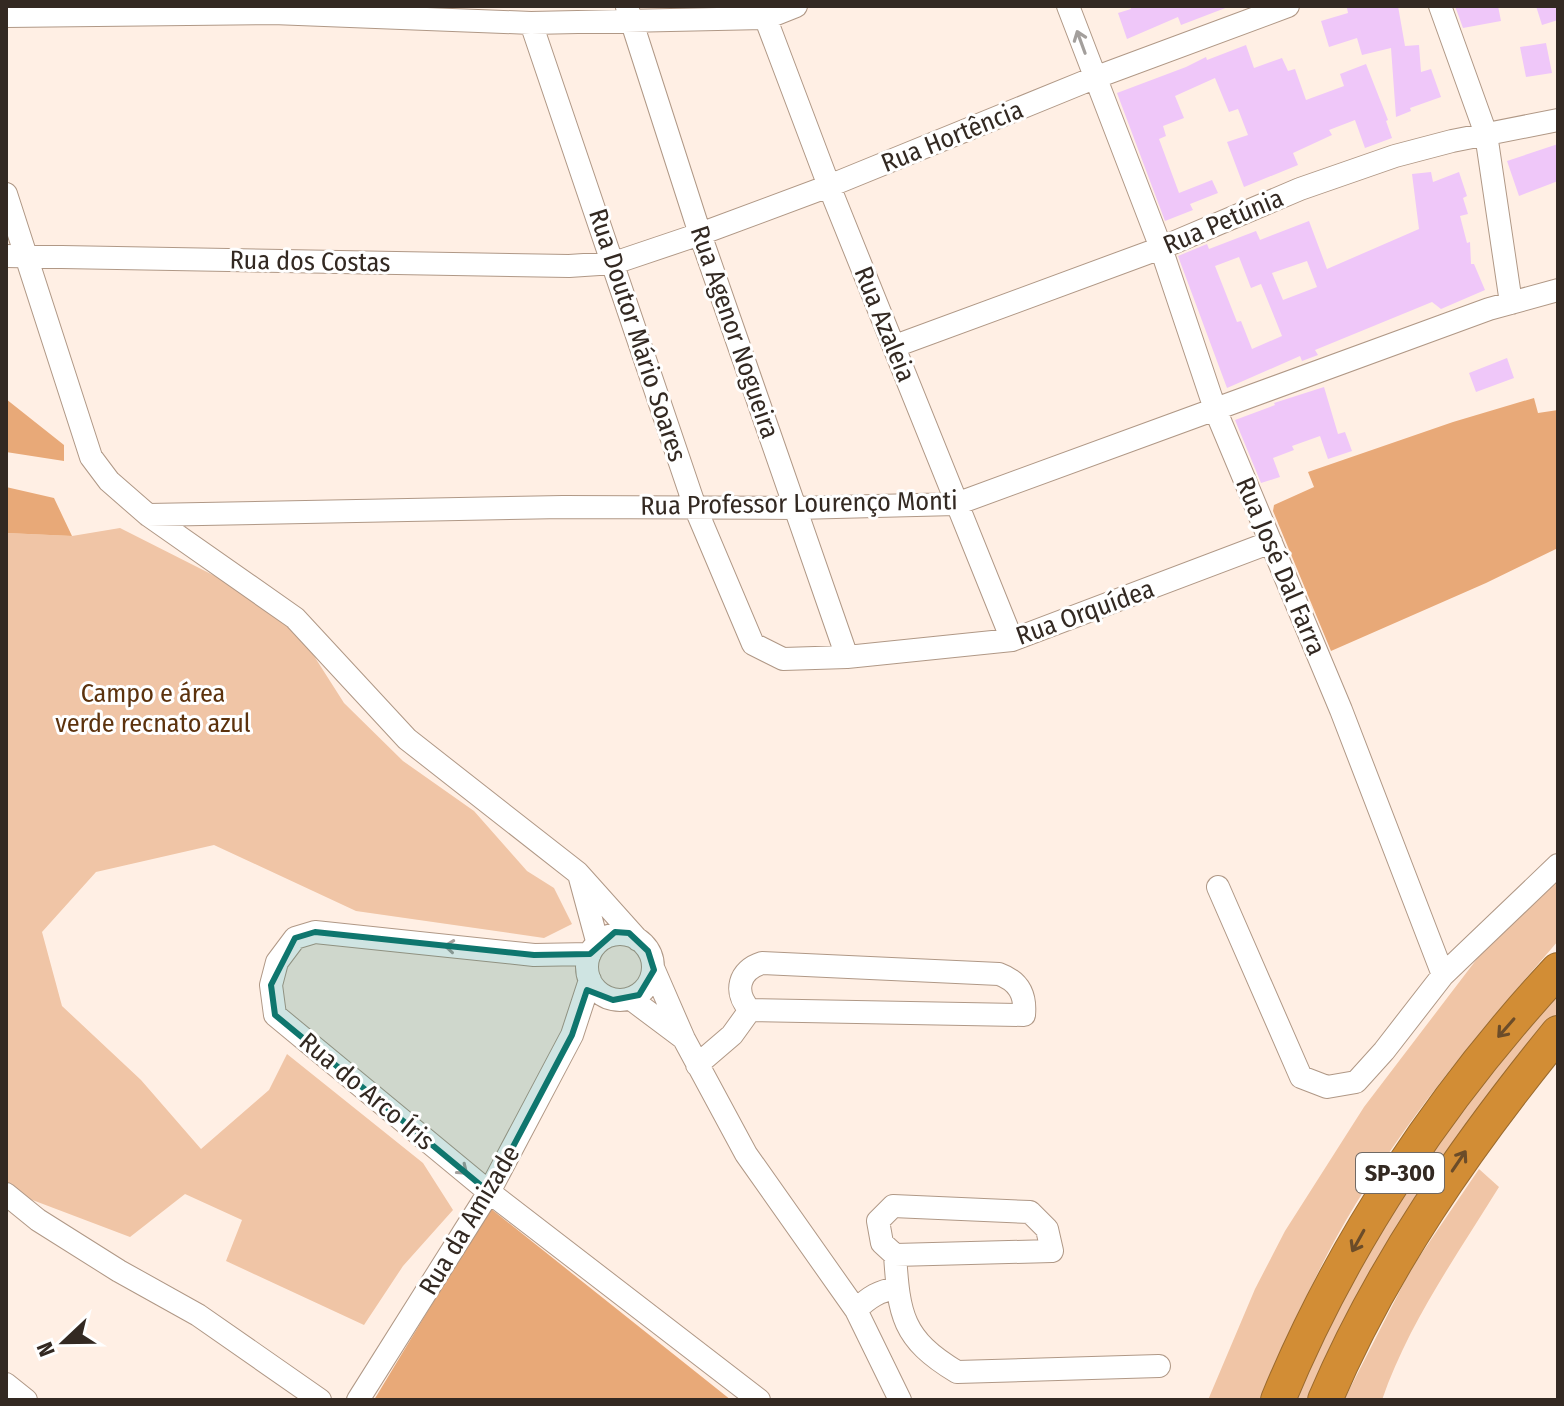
<svg xmlns="http://www.w3.org/2000/svg" width="1564" height="1406" viewBox="0 0 1564 1406" font-family="'Fira Sans Condensed',sans-serif">
  <rect width="100%" height="100%" fill="#ffefe4"/>
  <!-- green -->
  <path fill="#f0c5a6" d="M120 528 286 612 344 703 403 761 474 811 527 871 554 888 572 924 544 938 356 911 214 845 96 872 42 932 62 1006 141 1080 201 1149 269 1090 287 1054 423 1163 453 1210 403 1266 364 1325 226 1261 242 1220 185 1194 130 1237 6 1190V533L72 536Z
    M1558 876V941C1474 1038 1390 1137 1329 1251 1304 1299 1282 1350 1259 1400H1208L1255 1289 1285 1231 1364 1107 1502 926Z
    M1558 984V1015L1313 1400H1290L1391 1203Z
    M1479 1169 1499 1187C1457 1255 1408 1324 1382 1400H1344L1411 1269Z"/>
  <!-- forest -->
  <path fill="#e8a978" d="M1534 398 1538 413 1558 410V548L1486 583 1331 651 1273 511 1274 505 1314 487 1308 472 1453 422Z
    M6 399 64 445V461L6 452Z
    M6 487 54 498 72 536 6 533Z
    M490 1208 731 1400H374Z"/>
  <!-- building -->
  <path fill="#efc7f9" fill-rule="evenodd" d="M1130 6H1228V7L1181 25 1178 17 1127 39 1118 13 1131 9Z
    M1358 6H1398L1405 46 1419 45 1421 72 1431 69 1441 97 1410 108 1411 111 1396 117 1391 48 1362 55 1357 38 1329 47 1321 21 1348 13 1347 8Z
    M1455 6H1498L1501 21 1463 28Z
    M1536 6H1558V20L1542 25Z
    M1546 43 1552 73 1526 77 1520 47Z
    M1246 45 1254 68 1282 58 1288 71 1295 69 1306 100 1344 86 1340 74 1366 64 1388 120 1386 121 1392 138 1365 148 1355 120 1329 130 1332 135 1293 153 1298 165 1244 187 1227 142 1248 135 1238 109 1229 112 1215 78 1175 96 1184 118 1163 126 1166 136 1159 139 1179 193 1212 180 1218 193 1190 204 1193 210 1165 221 1117 93 1186 67 1206 57 1207 60Z
    M1558 144V181L1519 196 1507 161Z
    M1431 172 1433 182 1459 172 1467 196 1463 198 1468 214 1460 216 1467 243 1470 242 1471 264H1474L1485 290 1441 309 1432 302 1315 350 1318 355 1302 361 1300 356 1227 388 1178 256 1207 244 1209 249 1256 231 1260 240 1309 221 1327 269 1419 229 1412 174ZM1239 257 1251 288 1261 284 1282 336 1252 349 1241 321 1237 322 1215 266ZM1307 261 1317 287 1283 300 1272 273Z
    M1507 358 1514 378 1476 392 1469 373Z
    M1324 387 1338 434 1345 432 1352 451 1328 459 1320 436 1292 446 1294 450 1273 458 1280 477 1261 483 1235 420 1275 405 1274 403Z"/>
  <g fill="none" stroke-linecap="round" stroke-linejoin="round">
    <defs>
      <path id="minor" d="M761 6 829 186 1012 640
        M1068 6 1161 248 1215 409 1341 710 1443 975
        M1440 6 1486 134 1511 303
        M627 7 700 234 847 657
        M6 16 273 13 531 23 766 18 796 6
        M531 23 695 507 753 644 783 659 847 657 1012 640 1271 542
        M6 194 91 457 109 481 148 515 295 618 407 739 578 873 638 940
        M6 256 569 266 614 263 700 234 829 186 1094 78 1288 6
        M895 346 1161 248 1300 189 1395 156 1452 141 1558 120
        M148 515 563 507 796 508 956 504 1489 309 1558 290
        M580 878 597 941
        M1218 887 1301 1077 1327 1087 1356 1082 1384 1051 1443 975 1558 865
        M587 967a33 33 0 1 1 66 0a33 33 0 1 1-66 0Z
        M590 954 534 955 315 932 295 938 277 962 271 985 275 1015 489 1192 759 1400
        M762 963 999 974C1018 981 1026 994 1024 1015L750 1010C733 992 739 970 762 963Z
        M654 970 684 1039 746 1154 856 1310 900 1400
        M631 999 683 1038
        M697 1065 732 1035 750 1010
        M6 1194 38 1220 119 1271 198 1315 320 1400
        M893 1206 1030 1212 1047 1229 1052 1251 895 1255 882 1243 878 1221Z
        M895 1255C899 1315 902 1339 957 1372L1159 1366
        M856 1310C869 1297 879 1291 897 1288
        M6 1384 26 1400
        M358 1400 489 1192 572 1035 590 980"/>
      <path id="highway" d="M1278 1400C1343 1242 1442 1095 1558 970
        M1325 1400C1382 1266 1466 1146 1558 1033"/>
    </defs>
    <!-- minor casing -->
    <use href="#minor" stroke="#b09886" stroke-width="24"/>
    <!-- highway casing -->
    <use href="#highway" stroke="#9a6a2e" stroke-width="36"/>
    <!-- minor -->
    <use href="#minor" stroke="#fff" stroke-width="22"/>
    <!-- highway -->
    <use href="#highway" stroke="#d28d35" stroke-width="34"/>
  </g>
  <!-- one-way arrows -->
  <defs><path id="oneway-shaft" d="M-6 0H5M1.5-3L5.5 0L1.5 3" fill="none" stroke-width="1.6" stroke-linecap="round" stroke-linejoin="round" transform="scale(2)"/></defs>
  <g stroke="#a39f9c">
    <use href="#oneway-shaft" transform="translate(1081 42) rotate(-110)"/>
    <use href="#oneway-shaft" transform="translate(456 947) rotate(-174)"/>
    <use href="#oneway-shaft" transform="translate(458 1166) rotate(40)"/>
  </g>
  <g stroke="#6b4c29">
    <use href="#oneway-shaft" transform="translate(1506 1028) rotate(131)"/>
    <use href="#oneway-shaft" transform="translate(1459 1161) rotate(-56)"/>
    <use href="#oneway-shaft" transform="translate(1358 1241) rotate(119)"/>
  </g>
  <!-- marked area -->
  <path fill="#0f766e" fill-opacity="0.2" stroke="#0f766e" stroke-width="6" stroke-linejoin="round" d="M315 932 534 955 590 954 615 932 629 933 648 951 654 970 639 995 613 1000 587 990 572 1035 489 1192 275 1015 271 985 295 938Z"/>
  <g text-anchor="middle" stroke-width="6" stroke-linejoin="round" paint-order="stroke">
    <!-- shield labels -->
    <rect fill="#fff" stroke="#706964" stroke-width="2" x="1356" y="1153" width="88" height="40" rx="6"/>
    <g font-size="24" font-weight="bold" fill="#332922">
      <text x="1400" y="1181">SP-300</text>
    </g>
    <!-- street labels -->
    <g font-size="26" fill="#332922" stroke="#fff">
      <text transform="translate(952 136) rotate(-22)" y="9">Rua Hortência</text>
      <text transform="translate(1223 221) rotate(-23)" y="9">Rua Petúnia</text>
      <text transform="translate(310 261) rotate(1)" y="9">Rua dos Costas</text>
      <text transform="translate(885 324) rotate(68)" y="9">Rua Azaleia</text>
      <text transform="translate(735 332) rotate(71)" y="9">Rua Agenor Nogueira</text>
      <text transform="translate(638 335) rotate(72)" y="9">Rua Doutor Mário Soares</text>
      <text transform="translate(799 503) rotate(-1)" y="9">Rua Professor Lourenço Monti</text>
      <text transform="translate(1281 566) rotate(67)" y="9">Rua José Dal Farra</text>
      <text transform="translate(1085 612) rotate(-20)" y="9">Rua Orquídea</text>
      <text transform="translate(367 1091) rotate(40)" y="9">Rua do Arco Íris</text>
      <text transform="translate(469 1220) rotate(-59)" y="9">Rua da Amizade</text>
    </g>
    <!-- park labels -->
    <g font-size="26" fill="#5c320d" stroke="#fff">
      <text x="153" y="702">Campo e área<tspan x="153" dy="30">verde recnato azul</tspan></text>
    </g>
  </g>
  <!-- border -->
  <rect width="1564" height="1406" fill="none" stroke="#332922" stroke-width="16"/>
  <!-- north arrow -->
  <g transform="translate(64 1342) rotate(248)" stroke="#ffffff" stroke-width="6" paint-order="stroke">
  <path d="M0-6L14 30L0 20L-14 30Z" fill="#332922"/>
  <text y="-12" font-size="22" font-weight="bold" text-anchor="middle" fill="#332922">N</text>
  </g>
</svg>
